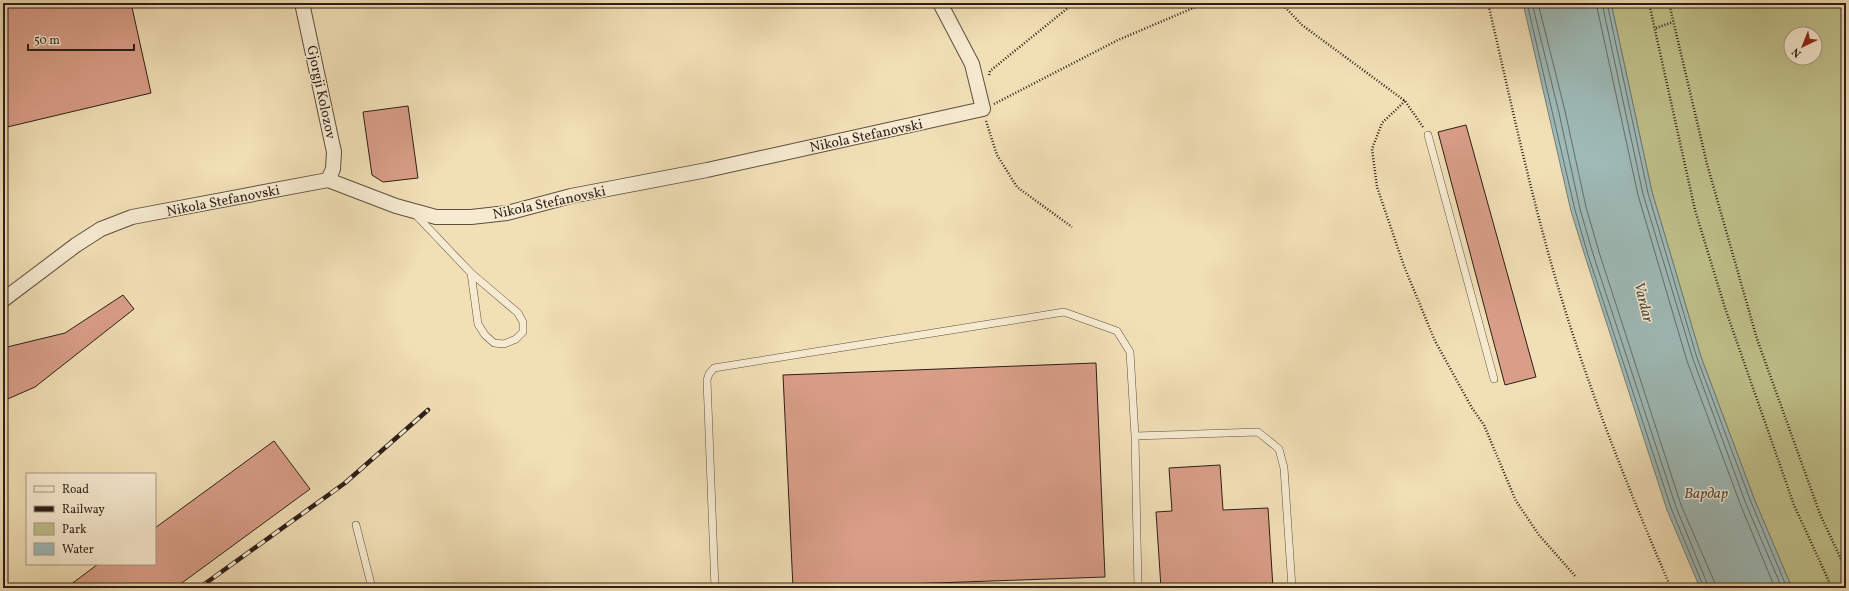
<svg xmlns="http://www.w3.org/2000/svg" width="1849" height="591" viewBox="0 0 1849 591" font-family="Vollkorn,serif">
  <rect width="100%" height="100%" fill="#f1dfb6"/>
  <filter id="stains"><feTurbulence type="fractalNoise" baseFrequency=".005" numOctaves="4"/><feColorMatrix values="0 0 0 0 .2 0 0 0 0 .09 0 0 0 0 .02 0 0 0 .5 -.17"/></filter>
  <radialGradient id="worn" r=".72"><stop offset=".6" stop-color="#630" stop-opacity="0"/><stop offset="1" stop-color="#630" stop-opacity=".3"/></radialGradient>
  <!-- green -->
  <path fill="#bfc08a" stroke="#766f51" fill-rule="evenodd" d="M1611 3H1846V588H1792L1755 501 1701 357 1652 192ZM1791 34H1815V58H1791Z"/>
  <!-- water -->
  <path fill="#9ebab7" stroke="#717c77" d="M1523 3H1611L1652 192 1701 357 1755 501 1792 588H1700L1667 510 1585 256 1571 211Z"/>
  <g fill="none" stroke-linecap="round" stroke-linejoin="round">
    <!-- shore -->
    <path stroke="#666c68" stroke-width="1" d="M1527 3 1575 210 1588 255 1671 508 1704 588
      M1532 3 1559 113 1580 209 1593 254 1676 507 1709 588
      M1538 3 1565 111 1586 207 1599 252 1681 505 1714 581 1715 588
      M1596 3 1638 195 1687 361 1741 506 1775 588
      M1602 3 1643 194 1693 359 1746 504 1782 588
      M1607 3 1648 193 1697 358 1751 502 1787 588"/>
  </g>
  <!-- building -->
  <path fill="#d99e88" stroke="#2d1e18" d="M3 3H131L151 93 3 128Z
    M408 106 418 178 383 182 372 175 363 112Z
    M1466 125 1536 377 1505 385 1438 132Z
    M123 295 134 309 35 387 3 401V348L65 333Z
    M1096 363 1105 577 793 588 783 375Z
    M274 441 310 489 175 588H66L98 564H155V528Z
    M1220 465 1223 510 1268 508 1273 588H1161L1156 512 1172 511 1169 468Z"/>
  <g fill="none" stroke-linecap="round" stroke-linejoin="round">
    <defs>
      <path id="service" d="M1428 135 1494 379
        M414 213 471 273 478 324 485 335 494 343 504 344 516 339 523 332V322L518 313 471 273
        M1135 436 1258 432 1279 449 1284 468 1292 588
        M356 525 372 588
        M715 588 707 380 709 374 714 368 1064 312 1117 331 1130 352 1135 436 1138 588"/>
      <path id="minor" d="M302 3 334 152 333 169 328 180
        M3 300 76 245 101 229 132 217 328 180 396 206 436 217H471L507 213 571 196 707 170 983 109 972 64 940 3"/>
    </defs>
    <!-- service casing -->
    <use href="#service" stroke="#5e4e40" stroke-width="8"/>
    <!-- minor casing -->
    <use href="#minor" stroke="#5e4e40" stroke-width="16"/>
    <!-- path -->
    <path stroke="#2d1e18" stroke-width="2.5" stroke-dasharray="1 2" stroke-linecap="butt" d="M1281 3 1302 25 1405 101 1423 127
      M1488 3C1511 102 1532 202 1562 300 1592 398 1630 493 1671 588
      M1649 3 1695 210 1725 308 1794 505 1832 588
      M1669 3 1707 164 1757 339 1820 514 1846 570
      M1656 28 1673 22
      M989 75 990 71 1074 3
      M1405 101 1382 123 1372 149 1377 187 1404 266 1435 341 1472 408 1484 425 1516 501 1539 535 1575 576
      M994 104 1118 40 1205 3
      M986 121 997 155 1017 187 1072 227"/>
    <!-- service -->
    <use href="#service" stroke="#f6ead0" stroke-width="7"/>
    <!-- minor -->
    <use href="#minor" stroke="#f6ead0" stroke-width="14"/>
    <defs>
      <path id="rail" d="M199 588 345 483 428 410"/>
    </defs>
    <!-- rail casing -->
    <use href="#rail" stroke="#2d1e18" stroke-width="4.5"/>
    <!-- rail -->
    <use href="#rail" stroke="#f6ead0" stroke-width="3" stroke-dasharray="9" stroke-linecap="butt"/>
  </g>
  <g text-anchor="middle" stroke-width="3" stroke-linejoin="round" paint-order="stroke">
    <!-- street labels -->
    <g font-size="14" fill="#2d1e18" stroke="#f6ead0">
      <text transform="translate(322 92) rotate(78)" y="5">Gjorgji Kolozov</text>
      <text transform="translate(866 135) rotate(-12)" y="5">Nikola Stefanovski</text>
      <text transform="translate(223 200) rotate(-11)" y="5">Nikola Stefanovski</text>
      <text transform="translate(549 202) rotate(-12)" y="5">Nikola Stefanovski</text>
    </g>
    <!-- water labels -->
    <g font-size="15" font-style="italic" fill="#4f4d48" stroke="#f6ead0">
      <text transform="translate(1644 302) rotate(76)" y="5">Vardar</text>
      <text x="1706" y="498">Вардар</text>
    </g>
  </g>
  <!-- margin -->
  <rect width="1849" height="591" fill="none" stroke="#f1dfb6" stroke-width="16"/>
  <rect x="4" y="4" width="1841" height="583" fill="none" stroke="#2d1e18" stroke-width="2"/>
  <rect x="8" y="8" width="1833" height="575" fill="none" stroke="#2d1e18"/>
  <!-- legend -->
  <rect x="26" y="473" width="130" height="92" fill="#f6ead0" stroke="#a69886"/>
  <rect x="34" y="486" width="20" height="6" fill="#f6ead0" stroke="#a69886"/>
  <text x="62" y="493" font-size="12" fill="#2d1e18">Road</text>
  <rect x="34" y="506" width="20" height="6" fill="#2d1e18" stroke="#a69886"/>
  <text x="62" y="513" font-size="12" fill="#2d1e18">Railway</text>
  <rect x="34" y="523" width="20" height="12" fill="#bfc08a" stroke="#a69886"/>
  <text x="62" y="533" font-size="12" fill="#2d1e18">Park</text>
  <rect x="34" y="543" width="20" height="12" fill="#9ebab7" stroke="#a69886"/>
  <text x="62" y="553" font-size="12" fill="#2d1e18">Water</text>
  <!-- north arrow -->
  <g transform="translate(1803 46) rotate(223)"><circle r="19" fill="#f6ead0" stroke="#a69886"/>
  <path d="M0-3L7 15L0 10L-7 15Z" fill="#8f2418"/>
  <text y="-6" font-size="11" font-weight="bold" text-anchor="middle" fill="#2d1e18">N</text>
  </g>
  <!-- scale -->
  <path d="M28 44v6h106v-6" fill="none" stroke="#2d1e18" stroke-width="2"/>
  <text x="34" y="44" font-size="12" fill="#2d1e18" stroke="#f6ead0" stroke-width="3" paint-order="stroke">50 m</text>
  <rect width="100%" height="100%" filter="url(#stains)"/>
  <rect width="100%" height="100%" fill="url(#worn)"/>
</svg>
